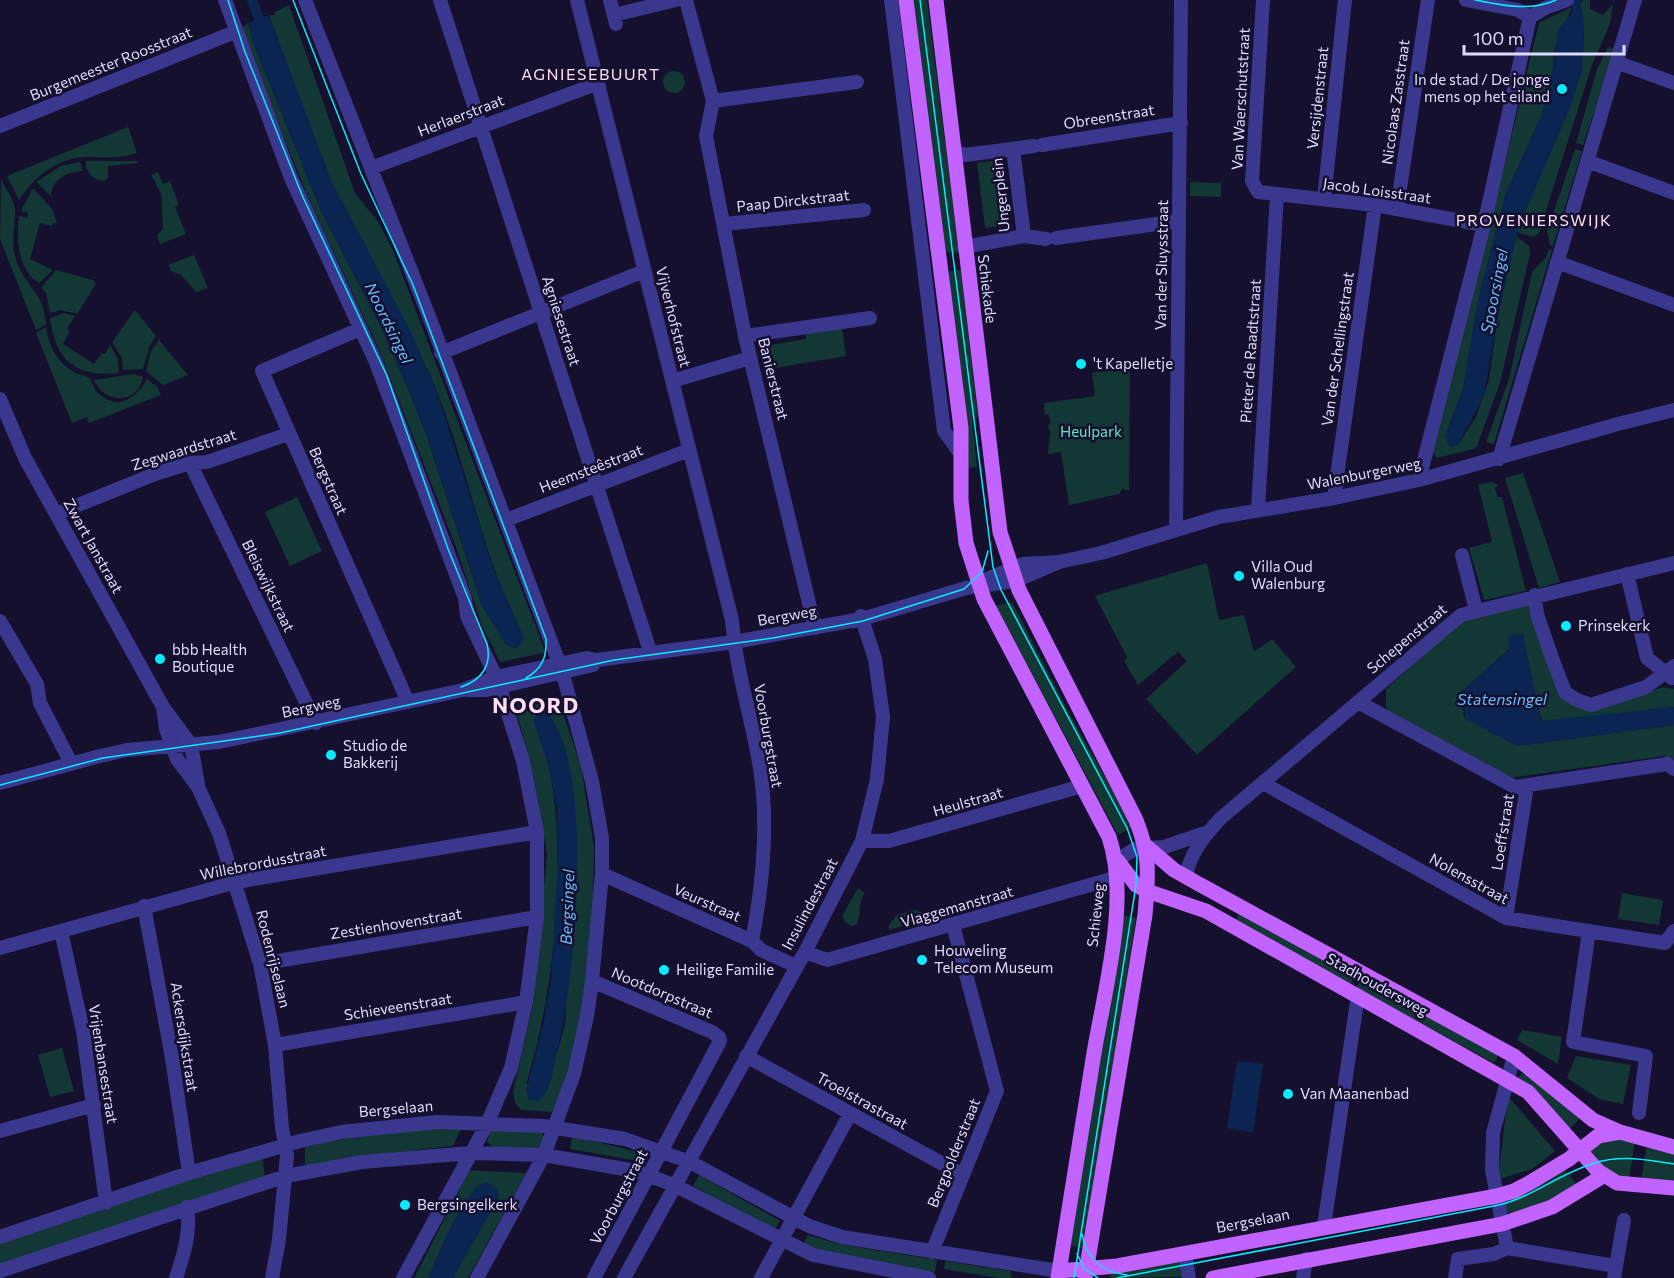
<svg xmlns="http://www.w3.org/2000/svg" width="1674" height="1278" viewBox="0 0 1674 1278" font-family="Commissioner,sans-serif">
  <rect width="100%" height="100%" fill="#14102d"/>
  <!-- green -->
  <path fill="#123735" fill-rule="evenodd" d="M912 0H927L959 253 943 252Z
    M1583 0H1590V9L1603 15 1613 4 1610 24 1592 65 1539 233 1533 237 1517 232C1541 157 1599 84 1580 2Z
    M289 5 355 193 379 223 394 253 545 651 543 653 500 662 482 626 456 547 378 347 310 202 240 29 248 23 254 45 322 213 382 329 409 391 425 431 482 606 515 620C481 547 467 467 437 392 407 319 364 253 331 181 306 128 289 70 269 15H275V12Z
    M1572 7 1554 51 1553 69 1542 114 1505 196 1478 301 1463 389 1445 437 1458 445 1476 417 1489 380 1497 320 1516 236 1529 246 1530 254 1500 383 1477 446 1474 449 1437 458 1432 450 1461 342 1539 23Z
    M1608 47 1615 49 1583 145 1576 143 1597 69Z
    M663 82a11 11 0 1 1 22 0a11 11 0 1 1-22 0Z
    M128 127 137 153C119 159 105 157 86 157 56 158 35 177 19 200L7 176Z
    M1575 149 1582 151 1553 246 1550 245 1547 231Z
    M997 160 1005 225 985 228 977 163Z
    M86 161H137L139 163 108 166V178L104 181C94 181 84 171 86 161Z
    M80 162 83 171C68 172 52 178 51 196L36 182 61 166Z
    M158 172 163 184 170 181 179 205 175 207 186 234 160 244 157 235 163 229 161 193 151 175Z
    M1 179C4 185 15 203 15 208 16 230 8 243 19 267 30 291 44 294 46 324L36 330 0 239Z
    M1190 182 1221 183V197L1190 196Z
    M33 188 52 209 57 223H53L52 226 40 223 30 259 53 270 39 283C18 271 16 238 19 216L27 218 28 213 21 211Z
    M1549 249 1552 250 1494 444 1486 442 1509 379 1532 272 1546 257Z
    M194 255 208 288 196 292 181 275 171 271 168 265Z
    M56 270 93 280 96 284 77 314 61 310 50 313 46 293 41 288Z
    M961 270 978 417 972 419 977 467 966 468 946 272Z
    M135 310 156 336 150 345 143 369 123 370 122 358 112 342Z
    M64 313 75 316 67 329 70 331 63 344 94 364 102 353 105 354 110 345 118 359 119 373C76 378 55 360 50 318Z
    M46 327C49 347 57 363 76 373 79 375 86 375 89 378 93 382 94 390 99 394 120 412 136 397 147 379L158 388 161 395 89 423 87 417 72 423 36 333Z
    M842 328 846 356 769 369 764 346 806 339 805 332Z
    M159 340 188 375 163 385 146 371 151 351Z
    M1130 368 1129 490 1122 489 1119 494 1069 505 1061 452 1048 454 1050 432 1048 426 1051 421 1048 414 1045 415 1044 403 1095 396 1092 373Z
    M134 374 143 377C138 405 104 404 94 380Z
    M1523 473 1560 582 1539 588 1505 478Z
    M1491 482 1498 485 1495 488 1498 497H1502L1526 591 1484 600 1469 548 1492 542 1478 485Z
    M297 497 322 551 290 566 265 512Z
    M1207 563 1219 620 1244 615 1254 652 1272 639 1296 667 1197 755 1146 699 1187 661 1178 652 1138 685 1124 661 1127 657 1095 596Z
    M1531 601 1573 704 1643 694 1663 687 1674 689V707L1542 722 1532 681 1510 648 1461 692 1464 717 1517 746 1674 725V761L1664 756 1510 778 1390 713 1386 706V689L1461 622Z
    M1012 602 1069 713 1133 827 1118 835 996 606Z
    M552 698 559 702 581 766 594 847 593 901 583 1008 560 1103 553 1112 521 1110 515 1103 513 1091 533 1005 547 854 535 783 516 709 519 705ZM548 764 577 849 565 1024 558 1050 526 1085C546 1018 554 960 557 891 558 846 558 807 548 764Z
    M858 888 865 893C857 904 862 912 857 924L852 926 845 922 842 916Z
    M1622 893 1663 900 1659 925 1618 919Z
    M914 910 921 912 923 920 889 930V925L897 915Z
    M1240 913 1355 977 1351 984 1235 921Z
    M1122 915 1136 918 1084 1248 1070 1246Z
    M1361 979 1498 1055 1494 1063 1356 988Z
    M1522 1030 1562 1037 1558 1064 1517 1040Z
    M62 1048 74 1091 50 1097 38 1055Z
    M1576 1056 1631 1065 1623 1104 1599 1099 1567 1078Z
    M1525 1072 1582 1116 1568 1131 1519 1082 1518 1077Z
    M1508 1096 1555 1151 1532 1169 1500 1179 1499 1170Z
    M439 1127 461 1129 453 1146 353 1157 305 1169V1144Z
    M494 1128 542 1133 544 1138 539 1148 495 1149 487 1142 490 1132Z
    M572 1136 642 1153 638 1161 570 1149Z
    M1603 1139H1635L1629 1181 1615 1177 1589 1153 1591 1147Z
    M1647 1143 1674 1150V1182H1641Z
    M262 1155 265 1179 0 1267V1242Z
    M1562 1167 1580 1187 1555 1201 1512 1215 1507 1212 1505 1200Z
    M466 1170 526 1173 468 1278H453L463 1258 478 1185 442 1246 428 1278H414L462 1185 459 1183Z
    M699 1175 780 1221 774 1231 693 1186Z
    M808 1235 839 1244 937 1260 935 1272 829 1255 803 1245Z
    M945 1261 1010 1271 1012 1278H998L944 1269Z
    M1179 1261 1182 1277 1110 1278 1111 1273Z"/>
  <!-- water -->
  <path fill="#0a2552" d="M1571 0H1580L1584 25 1582 71 1570 108 1519 226 1497 320 1484 396 1458 445 1450 447 1445 437 1463 389 1478 301 1505 196 1542 114 1553 69 1558 29 1572 13Z
    M269 15 331 180 412 334 438 395 494 570 523 635 524 641 516 649 506 645 482 606 425 431 409 391 382 329 322 213 254 45 248 23Z
    M1523 634 1541 721 1674 707V725L1517 746 1466 719 1461 692 1507 651 1510 648 1508 636Z
    M540 712H547C596 767 575 983 557 1052 553 1068 552 1093 537 1102L529 1099 526 1091 543 1026 551 979 558 859 557 806 548 764 534 723V717Z
    M1237 1061 1263 1064 1253 1133 1227 1128Z
    M486 1182 499 1189 498 1199 453 1278H428C438 1256 463 1189 486 1182Z"/>
  <g fill="none" stroke-linecap="round" stroke-linejoin="round">
    <!-- canal -->
    <path stroke="#0a2552" stroke-width="10" d="M252 0 264 31"/>
    <!-- minor -->
    <path stroke="#3a388e" stroke-width="14" d="M225 0 291 178 375 360 465 598 467 616 497 679 523 761 537 832V917L526 1002 511 1068 487 1124 403 1278
      M305 0 430 319 562 671 592 781 602 838V874L592 981 587 1016 574 1074 544 1155 477 1278
      M440 0 650 651
      M577 0 732 620C736 670 752 719 760 768 769 826 763 884 752 941
      M610 0 616 24
      M686 0 713 101 706 136 745 336 815 628
      M891 0 944 431 960 453
      M1263 0 1252 181 1258 192 1375 205 1484 225
      M1466 0 1518 10 1530 17
      M614 15 676 0
      M1530 17 1545 8 1567 0
      M1616 62 1674 83
      M713 101 857 82
      M0 126 235 32
      M1042 145 1181 123
      M1013 149 1024 236
      M955 152 965 155 1034 146
      M1587 161 1674 193
      M371 168 596 84
      M1324 199 1345 0
      M1397 209 1428 0
      M725 224 864 210
      M1056 238 1178 221
      M964 247 1024 236 1046 239
      M1557 262 1674 305
      M360 329 262 371 408 702
      M745 336 870 318
      M441 353 644 271
      M672 381 750 358
      M0 399 25 458 163 707 191 745 198 784
      M1499 459 1635 0
      M190 463 316 723
      M1419 480 1484 225 1530 17
      M1334 498 1375 205
      M1258 509 1277 195
      M56 514 155 474 190 463 207 462 288 434
      M506 520 689 450
      M1176 530 1181 0
      M1462 555 1476 610
      M1627 574 1647 658 1672 678
      M987 579 1023 564 1059 562 1101 553 1219 517 1334 498 1419 480 1618 424 1674 410
      M1535 595 1537 614 1552 658 1565 692 1575 699 1591 705 1646 687 1674 666
      M0 621 37 684 40 703 71 763
      M468 690H486L593 665
      M1358 702 1515 787 1667 764 1674 769
      M163 707 166 729 177 759 198 787 219 833 260 964 275 1045 282 1128 287 1155 279 1240 272 1278
      M0 783 100 756 127 750 219 742 463 690 496 677 587 658 597 660 734 642 862 619 966 588 1015 581 1059 562
      M1263 783 1506 918 1665 943 1674 931
      M862 841H889L1082 786
      M1117 860 1135 849 1164 847 1208 832
      M602 874 752 941 761 950 796 966
      M1186 876C1190 853 1205 835 1221 818L1461 615 1674 563
      M144 906 172 1058 189 1173
      M1506 918 1527 786
      M61 931 83 1031 106 1203
      M1589 931 1573 1042 1646 1056 1639 1113
      M0 948 236 882 537 832
      M805 952 827 960 1118 877
      M260 964 537 917
      M592 981 712 1032 719 1037 720 1041 594 1278
      M275 1045 526 1002
      M746 1056 963 1175
      M0 1131 94 1105
      M1324 1226 1358 995
      M0 1237 189 1173 300 1141 341 1132 437 1122 544 1126 625 1139 690 1162 809 1226 842 1237 1059 1271
      M1507 1248 1492 1170 1493 1133 1514 1056
      M932 1252 997 1091 953 925
      M1185 1253 1189 1278
      M0 1271 286 1176 362 1162 471 1153 544 1155 636 1171 674 1185 813 1255 929 1278
      M176 1278C184 1254 191 1232 187 1207
      M624 1278 805 952 862 841 877 779 883 717 875 659 861 616
      M761 1278 850 1114
      M1303 1278 1306 1259
      M1455 1278 1458 1259 1494 1254 1507 1248 1615 1266
      M1614 1278 1624 1220"/>
    <!-- major -->
    <path stroke="#c262ff" stroke-width="15" d="M906 0 961 428V500L966 543 984 599 1109 837C1130 899 1105 988 1094 1053 1082 1128 1070 1203 1058 1278
      M936 0 1000 532 1019 590 1136 820C1151 857 1148 877 1145 915L1085 1278
      M1146 846 1174 870 1197 883 1514 1056 1593 1120 1620 1132 1674 1147
      M1117 860 1136 885 1147 891 1206 911 1528 1092 1598 1171 1617 1183 1674 1188
      M1059 1271 1117 1266 1497 1196 1514 1191 1531 1182 1569 1159 1598 1136 1620 1132
      M1213 1278 1502 1224 1552 1207 1603 1176"/>
    <!-- tram -->
    <path stroke="#07ebff" stroke-width="1.5" d="M228 0 245 52 302 195 387 376 448 549 487 644C492 665 482 680 461 687
      M293 0 361 174 413 285 546 639C547 657 542 669 526 678
      M920 0 993 567 1001 590 1127 828 1137 857 1136 885 1074 1278
      M1475 0C1502 5 1529 12 1556 0
      M0 785 103 758 280 733 614 660 773 638 863 621 964 589 982 572 988 551
      M1082 1234C1086 1259 1103 1272 1127 1275
      M1077 1254 1084 1268 1098 1278
      M1117 1278 1499 1205C1532 1197 1559 1174 1592 1164 1619 1154 1646 1160 1674 1164"/>
  </g>
  <!-- markers -->
  <g fill="#07ebff" stroke="#14102d" stroke-width="2">
    <circle cx="1562" cy="89" r="6"/>
    <circle cx="1081" cy="364" r="6"/>
    <circle cx="1239" cy="576" r="6"/>
    <circle cx="1566" cy="626" r="6"/>
    <circle cx="160" cy="659" r="6"/>
    <circle cx="331" cy="755" r="6"/>
    <circle cx="922" cy="960" r="6"/>
    <circle cx="664" cy="970" r="6"/>
    <circle cx="1288" cy="1094" r="6"/>
    <circle cx="405" cy="1205" r="6"/>
  </g>
  <g text-anchor="middle" stroke-width="5" stroke-linejoin="round" paint-order="stroke">
    <!-- street labels -->
    <g font-size="15" fill="#dfdbff" stroke="#14102d">
      <text transform="translate(111 64) rotate(-22)" y="5">Burgemeester Roosstraat</text>
      <text transform="translate(1318 98) rotate(-84)" y="5">Versijdenstraat</text>
      <text transform="translate(1241 99) rotate(-87)" y="5">Van Waerschutstraat</text>
      <text transform="translate(1396 102) rotate(-82)" y="5">Nicolaas Zasstraat</text>
      <text transform="translate(461 116) rotate(-21)" y="5">Herlaerstraat</text>
      <text transform="translate(1109 117) rotate(-9)" y="5">Obreenstraat</text>
      <text transform="translate(1377 191) rotate(8)" y="5">Jacob Loisstraat</text>
      <text transform="translate(1001 195) rotate(-96)" y="5">Ungerplein</text>
      <text transform="translate(793 201) rotate(-6)" y="5">Paap Dirckstraat</text>
      <text transform="translate(1162 265) rotate(-89)" y="5">Van der Sluysstraat</text>
      <text transform="translate(987 289) rotate(83)" y="5">Schiekade</text>
      <text transform="translate(673 317) rotate(76)" y="5">Vijverhofstraat</text>
      <text transform="translate(561 321) rotate(72)" y="5">Agniesestraat</text>
      <text transform="translate(1338 349) rotate(-82)" y="5">Van der Schellingstraat</text>
      <text transform="translate(1251 351) rotate(-86)" y="5">Pieter de Raadtstraat</text>
      <text transform="translate(773 379) rotate(76)" y="5">Banierstraat</text>
      <text transform="translate(184 450) rotate(-17)" y="5">Zegwaardstraat</text>
      <text transform="translate(591 469) rotate(-21)" y="5">Heemsteêstraat</text>
      <text transform="translate(1364 474) rotate(-11)" y="5">Walenburgerweg</text>
      <text transform="translate(328 481) rotate(66)" y="5">Bergstraat</text>
      <text transform="translate(93 546) rotate(61)" y="5">Zwart Janstraat</text>
      <text transform="translate(268 586) rotate(64)" y="5">Bleiswijkstraat</text>
      <text transform="translate(787 616) rotate(-10)" y="5">Bergweg</text>
      <text transform="translate(1407 639) rotate(-40)" y="5">Schepenstraat</text>
      <text transform="translate(311 707) rotate(-12)" y="5">Bergweg</text>
      <text transform="translate(768 736) rotate(80)" y="5">Voorburgstraat</text>
      <text transform="translate(968 802) rotate(-16)" y="5">Heulstraat</text>
      <text transform="translate(1503 832) rotate(-81)" y="5">Loeffstraat</text>
      <text transform="translate(263 863) rotate(-11)" y="5">Willebrordusstraat</text>
      <text transform="translate(1469 879) rotate(29)" y="5">Nolensstraat</text>
      <text transform="translate(707 903) rotate(24)" y="5">Veurstraat</text>
      <text transform="translate(810 904) rotate(-62)" y="5">Insulindestraat</text>
      <text transform="translate(957 907) rotate(-16)" y="5">Vlaggemanstraat</text>
      <text transform="translate(1096 915) rotate(-84)" y="5">Schieweg</text>
      <text transform="translate(396 924) rotate(-9)" y="5">Zestienhovenstraat</text>
      <text transform="translate(273 959) rotate(76)" y="5">Rodenrijselaan</text>
      <text transform="translate(1377 985) rotate(29)" y="5">Stadhoudersweg</text>
      <text transform="translate(662 993) rotate(23)" y="5">Nootdorpstraat</text>
      <text transform="translate(398 1007) rotate(-9)" y="5">Schieveenstraat</text>
      <text transform="translate(184 1037) rotate(81)" y="5">Ackersdijkstraat</text>
      <text transform="translate(103 1064) rotate(81)" y="5">Vrijenbansestraat</text>
      <text transform="translate(862 1101) rotate(29)" y="5">Troelstrastraat</text>
      <text transform="translate(396 1109) rotate(-5)" y="5">Bergselaan</text>
      <text transform="translate(954 1153) rotate(-68)" y="5">Bergpolderstraat</text>
      <text transform="translate(619 1197) rotate(-62)" y="5">Voorburgstraat</text>
      <text transform="translate(1253 1221) rotate(-11)" y="5">Bergselaan</text>
    </g>
    <!-- poi labels -->
    <g font-size="15" fill="#dfdbff" stroke="#14102d" text-anchor="start">
      <text x="1550" y="85" text-anchor="end">In de stad / De jonge<tspan x="1550" dy="17">mens op het eiland</tspan></text>
      <text x="1093" y="369">'t Kapelletje</text>
      <text x="1251" y="572">Villa Oud<tspan x="1251" dy="17">Walenburg</tspan></text>
      <text x="1578" y="631">Prinsekerk</text>
      <text x="172" y="655">bbb Health<tspan x="172" dy="17">Boutique</tspan></text>
      <text x="343" y="751">Studio de<tspan x="343" dy="17">Bakkerij</tspan></text>
      <text x="934" y="956">Houweling<tspan x="934" dy="17">Telecom Museum</tspan></text>
      <text x="676" y="975">Heilige Familie</text>
      <text x="1300" y="1099">Van Maanenbad</text>
      <text x="417" y="1210">Bergsingelkerk</text>
    </g>
    <!-- park labels -->
    <g font-size="15" fill="#5fe8c3" stroke="#14102d">
      <text x="1091" y="437">Heulpark</text>
    </g>
    <!-- neighbourhood labels -->
    <g font-size="16" letter-spacing="1.5" fill="#ffddf3" stroke="#14102d">
      <text x="591" y="80">AGNIESEBUURT</text>
      <text x="1534" y="226">PROVENIERSWIJK</text>
    </g>
    <!-- water labels -->
    <g font-size="16" font-style="italic" fill="#69bcff" stroke="#14102d">
      <text transform="translate(1494 291) rotate(-79)" y="6">Spoorsingel</text>
      <text transform="translate(389 323) rotate(64)" y="6">Noordsingel</text>
      <text x="1502" y="705">Statensingel</text>
      <text transform="translate(567 907) rotate(-88)" y="6">Bergsingel</text>
    </g>
    <!-- district labels -->
    <g font-size="21" font-weight="bold" letter-spacing="1.5" fill="#ffddf3" stroke="#14102d">
      <text x="536" y="713">NOORD</text>
    </g>
  </g>
  <!-- scale -->
  <path d="M1464 45v9h160v-9" fill="none" stroke="#dfdbff" stroke-width="3"/>
  <text x="1473" y="45" font-size="18" fill="#dfdbff" stroke="#14102d" stroke-width="4.5" paint-order="stroke">100 m</text>
</svg>
